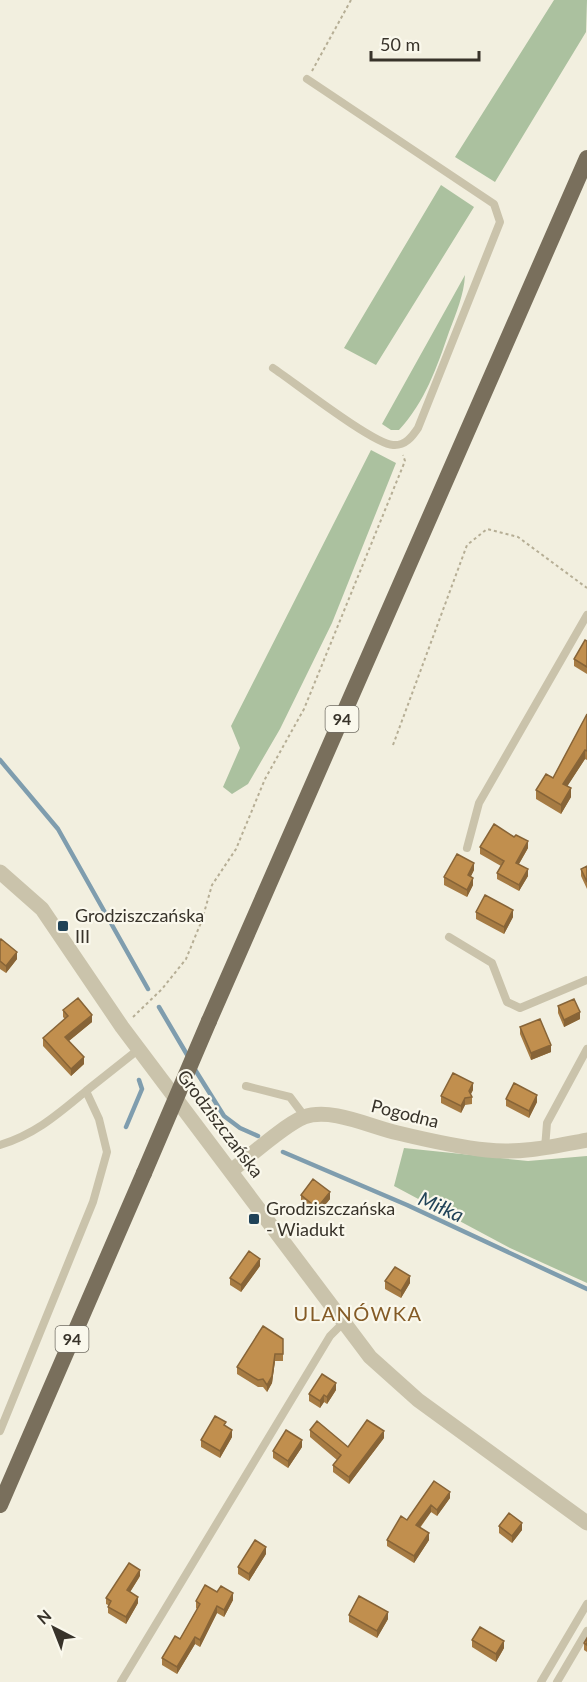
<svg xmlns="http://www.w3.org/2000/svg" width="587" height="1682" viewBox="0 0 587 1682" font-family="Lato,sans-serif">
  <rect width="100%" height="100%" fill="#f2efdf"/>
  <!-- green -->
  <path fill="#abc19f" d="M554 0H587L586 32 495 182 455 157Z
    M441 185 474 207 376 365 344 348Z
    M465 275C464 295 456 313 449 332 437 367 425 402 399 430H391L382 424Z
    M371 450 396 463 332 623 280 729 248 784 232 794 223 787 240 748 231 726Z
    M404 1148 528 1161 587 1156V1283L510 1248 394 1186Z"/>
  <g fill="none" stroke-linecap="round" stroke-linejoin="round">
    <!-- stream -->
    <path stroke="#7f9dae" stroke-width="4.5" d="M0 760 58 829 148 989
      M159 1007 189 1058
      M194 1068 224 1116 240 1128 258 1136
      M126 1127 142 1089 139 1080
      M283 1152 407 1205 587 1289"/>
    <!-- path -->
    <path stroke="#b6ae95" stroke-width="2" stroke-dasharray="3 3" stroke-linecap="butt" d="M312 71 351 0
      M393 745 467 545 487 529 518 537 587 588
      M133 1017 162 989 186 959 202 920 212 885 236 849 265 779 304 709 405 461 403 455"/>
    <!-- service -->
    <path stroke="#cac3ab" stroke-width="8" d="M273 368C294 382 373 444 393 445 405 446 412 437 418 428L500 222 494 204 307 79
      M467 848 479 803 587 615
      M449 937 492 963 507 1002 520 1008 587 980
      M246 1086 290 1097 305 1117
      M86 1091 139 1049
      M0 1145C36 1134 58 1114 86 1091L99 1119 107 1152 93 1202 0 1431
      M545 1148 547 1123 587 1049
      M121 1682 330 1336 343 1323
      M541 1682 587 1604
      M557 1682 587 1631"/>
    <!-- minor -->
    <path stroke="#cac3ab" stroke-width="15" d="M0 872 42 909 122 1027 370 1357 418 1400 587 1523
      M231 1171C249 1157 284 1125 304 1117 331 1107 371 1127 398 1133 427 1140 457 1147 487 1150 520 1154 555 1146 587 1140"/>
    <!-- primary -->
    <path stroke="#796f5c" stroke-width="16" d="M209 1021 587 158
      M0 1505 144 1173"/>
    <!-- primary-bridge -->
    <path stroke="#796f5c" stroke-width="16" d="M144 1173 209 1021"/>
  </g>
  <!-- wall -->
  <path fill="#a67b43" d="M587 641V674L574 666V659Z
    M587 714V760L585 759 567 786 571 797 561 814 536 799V790L553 778Z
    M480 847 528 848 519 864 528 876 519 891 497 879V873L501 866 480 854Z
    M587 866V889L581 876V869Z
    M474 870 471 876 473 885 467 897 444 885V877Z
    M476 912 513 917 504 934 476 919Z
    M0 941 17 959 6 973 0 969Z
    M558 1006 580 1019 564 1027 558 1013Z
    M63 1010 92 1022 69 1041 84 1064 71 1076 43 1046V1038L65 1019 63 1017Z
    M520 1027 551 1052 531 1060 520 1034Z
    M473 1090 470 1095 472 1097V1104L465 1105 461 1113 441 1103V1096Z
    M506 1099 537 1102 529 1118 506 1106Z
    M301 1195 330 1199 317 1215 301 1202Z
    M260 1266 241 1292 230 1285V1278Z
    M385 1281 410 1283 401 1298 385 1289Z
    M283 1339V1361H275L272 1383 267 1392 263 1387H258L237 1374V1367Z
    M336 1390 327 1404 324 1402 320 1408 309 1401V1394Z
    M226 1426 232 1437 220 1458 201 1447V1440Z
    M310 1430 348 1447 384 1438 349 1484 333 1472V1465L337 1460 310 1437Z
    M302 1447 288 1468 273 1458V1451Z
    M434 1481 450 1498 437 1516 431 1512 420 1528 429 1540 414 1563 387 1546V1540L407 1520Z
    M499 1526 522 1530 512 1543 499 1533Z
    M266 1554 249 1581 238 1574V1567Z
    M140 1576 130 1592 138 1603 126 1624 108 1613V1605L106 1604V1598Z
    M217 1592 233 1600 224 1617 217 1613 200 1647 195 1644 177 1674 162 1665V1658L180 1639 197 1609 196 1608V1601Z
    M349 1615 388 1619 377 1638 349 1622Z
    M587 1638V1652L584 1650V1643Z
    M472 1640 504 1648 496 1662 472 1647Z"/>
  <!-- shaded-wall -->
  <path fill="#876437" d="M585 750V759L563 793V784Z
    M571 788V797L561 814V805Z
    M528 841V848L516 869V863Z
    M474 863V870L468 882V875Z
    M528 869V876L519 891V885Z
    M473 878V885L467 897V890Z
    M513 910V917L504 934V927Z
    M17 952V959L6 973V966Z
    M580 1012V1019L564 1027V1020Z
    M92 1015V1022L65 1044V1037Z
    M551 1045V1052L531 1060V1053Z
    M84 1057V1064L71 1076V1069Z
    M473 1083V1090L469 1098V1091Z
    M537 1095V1102L529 1118V1111Z
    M465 1098V1105L461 1113V1106Z
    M330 1192V1199L317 1215V1208Z
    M260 1259V1266L241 1292V1285Z
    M410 1276V1283L401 1298V1291Z
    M275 1354V1361L272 1383 267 1392V1385Z
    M336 1383V1390L327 1404V1397Z
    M324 1395V1402L320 1408V1401Z
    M232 1430V1437L220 1458V1451Z
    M384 1431V1438L349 1484V1477Z
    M302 1440V1447L288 1468V1461Z
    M450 1492V1498L437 1516V1510Z
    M431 1505V1512L416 1532V1525Z
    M522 1523V1530L512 1543V1536Z
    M429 1533V1540L414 1563V1556Z
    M266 1547V1554L249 1581V1574Z
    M140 1570V1576L127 1597V1590Z
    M233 1593V1600L224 1617V1610Z
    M138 1597V1603L126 1624V1617Z
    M217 1606V1613L200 1647V1640Z
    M388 1612V1619L377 1638V1631Z
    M195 1637V1644L177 1674V1667Z
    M504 1641V1648L496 1662V1654Z"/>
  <!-- building -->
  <path fill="#c18f4e" stroke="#876437" stroke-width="1.5" d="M585 640 587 641V667L574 659Z
    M587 714V751L585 750 563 784 571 788 561 805 536 790 546 774 553 778Z
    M494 824 514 837 516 835 528 841 516 863 528 869 519 885 497 873 504 861 480 847Z
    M457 854 474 863 468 875 473 878 467 890 444 877Z
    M587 866V882L581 869Z
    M485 895 513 910 504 927 476 912Z
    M1 939 17 952 6 966 0 961V941Z
    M78 998 92 1015 65 1037 84 1057 71 1069 43 1038 68 1016 63 1010Z
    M574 999 580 1012 564 1020 558 1006Z
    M540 1019 551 1045 531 1053 520 1027Z
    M453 1073 473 1083 469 1091 472 1097 465 1098 461 1106 441 1096Z
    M514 1083 537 1095 529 1111 506 1099Z
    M313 1179 330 1192 317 1208 301 1195Z
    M249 1251 260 1259 241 1285 230 1278Z
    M395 1267 410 1276 401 1291 385 1281Z
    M263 1326 283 1339V1354H275L272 1376 267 1385 263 1379 258 1380 237 1367Z
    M322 1374 336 1383 327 1397 324 1395 320 1401 309 1394Z
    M215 1416 226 1422 224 1425 232 1430 220 1451 201 1440Z
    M367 1420 384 1431 349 1477 333 1465 341 1455 310 1430 317 1421 348 1447Z
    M286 1430 302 1440 288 1461 273 1451Z
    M434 1481 450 1492 437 1510 431 1505 416 1525 429 1533 414 1556 387 1540 401 1516 407 1520Z
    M509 1513 522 1523 512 1536 499 1526Z
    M255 1540 266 1547 249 1574 238 1567Z
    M129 1563 140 1570 127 1590 138 1597 126 1617 108 1607 111 1601 106 1598Z
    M205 1585 217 1592 221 1586 233 1593 224 1610 217 1606 200 1640 195 1637 177 1667 162 1658 175 1636 180 1639 200 1604 196 1601Z
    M359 1596 388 1612 377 1631 349 1615Z
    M480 1627 504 1641 496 1654 472 1640Z
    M587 1638V1645L584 1643Z"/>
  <!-- markers -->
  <g fill="#214358" stroke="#faf8ec" stroke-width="2">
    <rect x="57" y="920" width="12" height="12" rx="3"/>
    <rect x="248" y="1213" width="12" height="12" rx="3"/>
  </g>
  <g text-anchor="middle" stroke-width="4.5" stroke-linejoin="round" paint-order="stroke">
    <!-- shield labels -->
    <g fill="#faf8ec" stroke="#726e64" stroke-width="1.5">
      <rect x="325.5" y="706" width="33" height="26" rx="4.5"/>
      <rect x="55.5" y="1326" width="33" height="26" rx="4.5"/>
    </g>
    <g font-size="16" font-weight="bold" fill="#38332a">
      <text x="342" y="725">94</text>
      <text x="72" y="1345">94</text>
    </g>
    <!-- poi labels -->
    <g font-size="18" fill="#38332a" stroke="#faf8ec" text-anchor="start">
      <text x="75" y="922">Grodziszczańska<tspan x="75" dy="21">III</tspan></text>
      <text x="266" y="1215">Grodziszczańska<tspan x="266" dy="21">- Wiadukt</tspan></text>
    </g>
    <!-- street labels -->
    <g font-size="18" fill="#38332a" stroke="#faf8ec">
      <text transform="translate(405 1114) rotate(14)" y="6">Pogodna</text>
      <text transform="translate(220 1124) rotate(53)" y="6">Grodziszczańska</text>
    </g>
    <!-- water labels -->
    <g font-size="20" font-style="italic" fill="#214358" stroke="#faf8ec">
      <text transform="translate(441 1207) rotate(24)" y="7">Miłka</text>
    </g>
    <!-- neighbourhood labels -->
    <g font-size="20" letter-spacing="1.5" fill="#845b26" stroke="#faf8ec">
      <text x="358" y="1321">ULANÓWKA</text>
    </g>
  </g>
  <!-- north arrow -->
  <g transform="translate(54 1628) rotate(318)" stroke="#faf8ec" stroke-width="4.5" paint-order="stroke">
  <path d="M0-4.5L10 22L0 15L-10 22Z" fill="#38332a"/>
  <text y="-9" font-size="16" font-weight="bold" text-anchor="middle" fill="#38332a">N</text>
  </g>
  <!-- scale -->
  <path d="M371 51v9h108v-9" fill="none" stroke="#38332a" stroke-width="3"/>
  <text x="380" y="51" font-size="18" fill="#38332a" stroke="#faf8ec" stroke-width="4.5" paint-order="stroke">50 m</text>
</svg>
